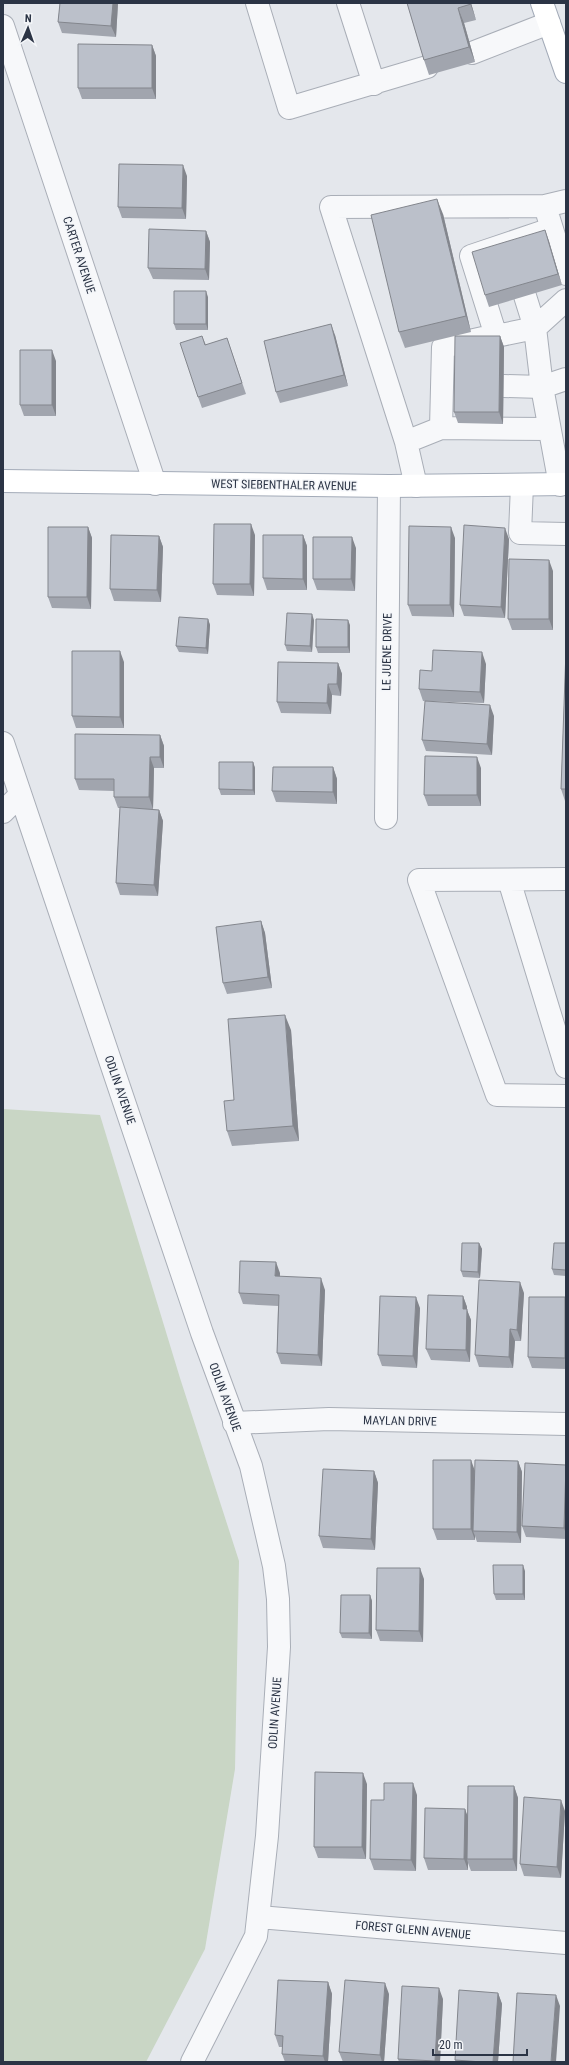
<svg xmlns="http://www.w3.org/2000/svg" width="569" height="2065" viewBox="0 0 569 2065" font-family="'Roboto Condensed',sans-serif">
  <rect width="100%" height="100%" fill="#e4e7ec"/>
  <!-- green -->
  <path fill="#c9d6c5" d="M3 1109 100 1115 180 1378 239 1561 235 1769 205 1949 146 2062H3Z"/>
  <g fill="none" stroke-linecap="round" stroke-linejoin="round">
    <defs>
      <path id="minor" d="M257 3 289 108 427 67
        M348 3 374 84
        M3 26 155 484
        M472 53 549 23
        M548 216 566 274
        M551 229 471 256 496 336 535 328 566 300
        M525 296 535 328 542 387 566 379
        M504 386 542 387 560 485
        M441 428 548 429
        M406 442 441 428 443 347 483 338
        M522 485 520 533 566 534
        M416 486 406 442 331 207 545 206 566 201
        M3 743 202 1333 251 1466 274 1566 278 1599 279 1647 267 1836 256 1936 192 2062
        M3 812 20 795
        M386 818 389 486
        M566 879 419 880 497 1095 566 1096
        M509 880 566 1067
        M234 1423 329 1419 566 1424
        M259 1917 566 1943"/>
      <path id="major" d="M542 3 566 72
        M3 481 389 486 566 484"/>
    </defs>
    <!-- minor casing -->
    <use href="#minor" stroke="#a9aeb7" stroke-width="24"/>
    <!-- major casing -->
    <use href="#major" stroke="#a3abb8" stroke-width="24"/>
    <!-- minor -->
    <use href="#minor" stroke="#f7f8fa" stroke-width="22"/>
    <!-- major -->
    <use href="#major" stroke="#fff" stroke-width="22"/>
  </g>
  <!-- wall -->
  <path fill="#a1a5ae" d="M60 3H118L116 37 62 33 58 22Z
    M407 3H471L476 20 464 23 475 62 429 75 424 60Z
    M152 45 156 56V99H82L78 88Z
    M187 176 186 219 122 218 118 207Z
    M443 214 471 332 405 348 399 332Z
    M545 230 562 285 489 307 485 295Z
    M206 231 210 242 209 280 153 279 148 268Z
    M208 297V330H176L174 324Z
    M335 335 348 386 280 403 276 392Z
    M202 336 206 345 227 338 246 394 202 408 198 397Z
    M500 336 504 347 503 424 458 423 454 412Z
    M56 361V416H24L20 405Z
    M88 527 92 538 91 609 52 608 48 597Z
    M255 535 254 596 217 595 213 584Z
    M303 535 307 546V590H267L263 578Z
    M159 536 163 547 161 602 114 601 110 589Z
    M455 538 454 617 412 616 408 605Z
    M509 539 505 618 464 616 460 605Z
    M356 548 355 591 317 590 313 579Z
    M553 571V630H512L508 619Z
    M208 619 210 625 208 654 179 652 176 646Z
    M314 620 312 652 287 651 285 645Z
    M350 625V653H318L316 647Z
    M566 650V804L561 789Z
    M124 662V728H76L72 716Z
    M338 663 342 674 341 696 332 695 331 714 281 713 277 702Z
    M486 664 484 703 423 701 419 689Z
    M494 716 492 755 426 751 422 740Z
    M160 735 164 746V768H154L153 809H139L159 810 163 821 158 896 120 895 116 883 120 808H118L114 797V791L79 790 75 779Z
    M253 762 255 768V795H221L219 789Z
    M333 767 337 779V804L276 802 272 791Z
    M481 768V806H428L424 795Z
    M261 921 265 933 272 988 227 994 223 983Z
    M291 1030 299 1141 232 1146 227 1131 234 1100Z
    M479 1243 482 1249 480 1278 463 1277 461 1271Z
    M566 1243V1276L554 1275 552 1269Z
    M280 1273V1277L325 1290 322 1366 281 1364 277 1353 278 1306 243 1304 239 1293Z
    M524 1293 521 1341H515L513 1368 479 1367 475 1355Z
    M463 1296 467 1307V1310L471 1320 470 1362 431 1360 426 1349Z
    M565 1297 566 1300V1369L532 1368 528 1357Z
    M420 1308 417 1368 382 1366 378 1355Z
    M518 1461 522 1472 521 1543 477 1542 475 1536V1540H437L433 1529 475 1470Z
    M566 1465V1539L526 1537 522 1526Z
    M374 1471 378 1483 375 1550 323 1548 319 1536Z
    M525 1571V1600H496L494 1594Z
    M424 1579 423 1642 380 1641 376 1630Z
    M370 1595 372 1601V1639L342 1638 340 1633Z
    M367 1784 366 1859 318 1858 314 1847Z
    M514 1786 518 1798 517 1871H471L468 1863V1870H428L424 1858 465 1809 467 1816Z
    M417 1795 416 1871 374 1870 370 1859Z
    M565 1811 561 1878 524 1876 520 1864Z
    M328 1982 332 1994 328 2062H285L282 2054V2047H279L275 2035Z
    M498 1993 502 2004 498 2062H456L455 2060Z
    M389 1994 384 2062H343L339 2052Z
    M443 1999 440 2062H399L398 2059Z"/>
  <!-- shaded-wall -->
  <path fill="#83868d" d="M113 3H118L116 37 111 26Z
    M470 3H471L476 20Z
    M458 8 464 23 475 62 469 47Z
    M152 45 156 56V99L152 88Z
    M183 165 187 176 186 219 182 208Z
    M437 199 443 214 471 332 466 316Z
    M545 230 549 241 562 285 558 274Z
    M206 231 210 242 209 280 205 269Z
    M206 291 208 297V330L206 324Z
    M331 324 335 335 348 386 344 375Z
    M500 336 504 347 503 424 499 412Z
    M52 350 56 361V416L52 405Z
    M251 524 255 535 254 596 250 584Z
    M88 527 92 538 91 609 87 597Z
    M451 527 455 538 454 617 450 605Z
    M505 528 509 539 505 618 501 607Z
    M303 535 307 546V590L303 579Z
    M159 536 163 547 161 602 157 590Z
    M352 537 356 548 355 591 351 579Z
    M549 560 553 571V630L549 619Z
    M312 614 314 620 312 652 310 646Z
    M208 619 210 625 208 654 206 648Z
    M348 620 350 625V653L348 647Z
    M120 651 124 662V728L120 717Z
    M482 652 486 664 484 703 480 692Z
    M338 663 342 674 341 696 337 684Z
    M328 684 332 695 331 714 327 703Z
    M490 705 494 716 492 755 487 744Z
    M160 735 164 746V768L160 757Z
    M150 757 154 768 153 809 149 797Z
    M477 757 481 768V806L477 795Z
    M253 762 255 768V795L253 790Z
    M333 767 337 779V804L333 792Z
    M159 810 163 821 158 896 154 885Z
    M261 921 265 933 272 988 268 977Z
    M285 1015 291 1030 299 1141 293 1126Z
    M479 1243 482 1249 480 1278 478 1272Z
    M276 1262 280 1273 279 1288 275 1276Z
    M321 1278 325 1290 322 1366 318 1355Z
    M520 1282 524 1293 521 1341 517 1330Z
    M463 1296 467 1307V1310L471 1320 470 1362 466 1350 463 1309Z
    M416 1297 420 1308 417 1368 413 1356Z
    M565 1297 566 1300V1360L565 1358Z
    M510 1329 515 1341 513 1368 509 1357Z
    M471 1460 475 1471 473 1531 475 1536V1540L471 1529Z
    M518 1461 522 1472 521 1543 517 1532Z
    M374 1471 378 1483 375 1550 371 1539Z
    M566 1478V1534L564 1528Z
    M523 1565 525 1571V1600L523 1594Z
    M420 1568 424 1579 423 1642 419 1631Z
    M370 1595 372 1601V1639L369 1633Z
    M363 1773 367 1784 366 1859 362 1847Z
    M413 1783 417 1795 416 1871 411 1860Z
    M514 1786 518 1798 517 1871 513 1859Z
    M561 1800 565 1811 561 1878 557 1867Z
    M465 1809 469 1820 467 1859 468 1863V1870L464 1859Z
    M328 1982 332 1994 328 2062H325L323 2056Z
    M385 1983 389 1994 384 2062H382L380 2055Z
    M439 1988 443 1999 440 2062H435Z
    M498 1993 502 2004 498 2062H493Z
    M556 1995 560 2006 556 2062H551Z"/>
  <!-- building -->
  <path fill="#bbc0ca" stroke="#83868d" d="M60 3H113L111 26 58 22Z
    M407 3H470L471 4 458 8 469 47 424 60Z
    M78 44 152 45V88H78Z
    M119 164 183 165 182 208 118 207Z
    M437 199 466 316 399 332 371 215Z
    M149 229 206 231 205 269 148 268Z
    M545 230 558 274 485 295 472 252Z
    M174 291H206V324H174Z
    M331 324 344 375 276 392 264 341Z
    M202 336 205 345 227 338 242 383 198 397 180 343Z
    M455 336H500L499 412H454Z
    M20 350H52V405H20Z
    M214 524H251L250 584H213Z
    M464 525 505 528 501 607 460 605Z
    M409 526 451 527 450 605H408Z
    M48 527H88L87 597H48Z
    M111 535 159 536 157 590 110 589Z
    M263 535H303V579L263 578Z
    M313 537H352L351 579H313Z
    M509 559 549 560V619H508Z
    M287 613 312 614 310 646 285 645Z
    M179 617 208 619 206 648 176 646Z
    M316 619 348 620V647H316Z
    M433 650 482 652 480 692 419 689 420 670 432 671Z
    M566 650V789H561Z
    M72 651H120V717L72 716Z
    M278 662 338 663 337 684H328L327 703 277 702Z
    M425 701 490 705 487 744 422 740Z
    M75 734 160 735V757H150L149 797H114V779H75Z
    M425 756 477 757V795H424Z
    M219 762H253V790L219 789Z
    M273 767H333V792L272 791Z
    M120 807 159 810 154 885 116 883Z
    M261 921 268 977 223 983 216 927Z
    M285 1015 293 1126 227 1131 224 1101 234 1100 228 1019Z
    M462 1243H479L478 1272 461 1271Z
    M554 1243H566V1270L552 1269Z
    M240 1261 276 1262 275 1276 321 1278 318 1355 277 1353 279 1295 239 1293Z
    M479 1280 520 1282 517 1330 510 1329 509 1357 475 1355Z
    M428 1295 463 1296V1309H467L466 1350 426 1349Z
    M380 1296 416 1297 413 1356 378 1355Z
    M529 1297H565V1358L528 1357Z
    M433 1460H471V1529H433Z
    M475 1460 518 1461 517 1532 473 1531Z
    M525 1463 566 1465 564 1528 522 1526Z
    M323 1469 374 1471 371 1539 319 1536Z
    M493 1565H523V1594H494Z
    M377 1568H420L419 1631 376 1630Z
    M341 1595H370L369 1633H340Z
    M315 1772 363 1773 362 1847H314Z
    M384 1783H413L411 1860 370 1859 371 1800H384Z
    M468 1786H514L513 1859H467Z
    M524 1797 561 1800 557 1867 520 1864Z
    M425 1808 465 1809 464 1859 424 1858Z
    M278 1980 328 1982 323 2056 282 2054 283 2036 275 2035Z
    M345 1980 385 1983 380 2055 339 2052Z
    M402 1986 439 1988 435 2061 398 2059Z
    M459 1990 498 1993 493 2062H482L455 2060Z
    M517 1993 556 1995 551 2062H513Z"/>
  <g text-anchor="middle" stroke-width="3" stroke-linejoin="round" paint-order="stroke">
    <!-- street labels -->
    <g font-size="12" fill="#2b3445" stroke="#f4f6f9">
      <text transform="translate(79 255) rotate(72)" y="4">CARTER AVENUE</text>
      <text transform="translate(284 485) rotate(1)" y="4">WEST SIEBENTHALER AVENUE</text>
      <text transform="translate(387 652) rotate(-89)" y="4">LE JUENE DRIVE</text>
      <text transform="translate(120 1090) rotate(71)" y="4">ODLIN AVENUE</text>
      <text transform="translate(225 1397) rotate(70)" y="4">ODLIN AVENUE</text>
      <text transform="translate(400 1421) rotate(1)" y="4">MAYLAN DRIVE</text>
      <text transform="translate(275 1713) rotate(-86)" y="4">ODLIN AVENUE</text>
      <text transform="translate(413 1930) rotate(5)" y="4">FOREST GLENN AVENUE</text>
    </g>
  </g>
  <!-- border -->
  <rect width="569" height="2065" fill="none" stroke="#2b3445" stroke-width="8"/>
  <!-- north arrow -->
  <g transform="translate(28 28) rotate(2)" stroke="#f4f6f9" stroke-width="3" paint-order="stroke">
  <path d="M0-3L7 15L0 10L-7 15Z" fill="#2b3445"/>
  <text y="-6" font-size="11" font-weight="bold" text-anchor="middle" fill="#2b3445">N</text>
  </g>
  <!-- scale -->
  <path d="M433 2049v6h94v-6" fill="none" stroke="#2b3445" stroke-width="2"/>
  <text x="439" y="2049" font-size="12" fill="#2b3445" stroke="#f4f6f9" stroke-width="3" paint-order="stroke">20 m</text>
</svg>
